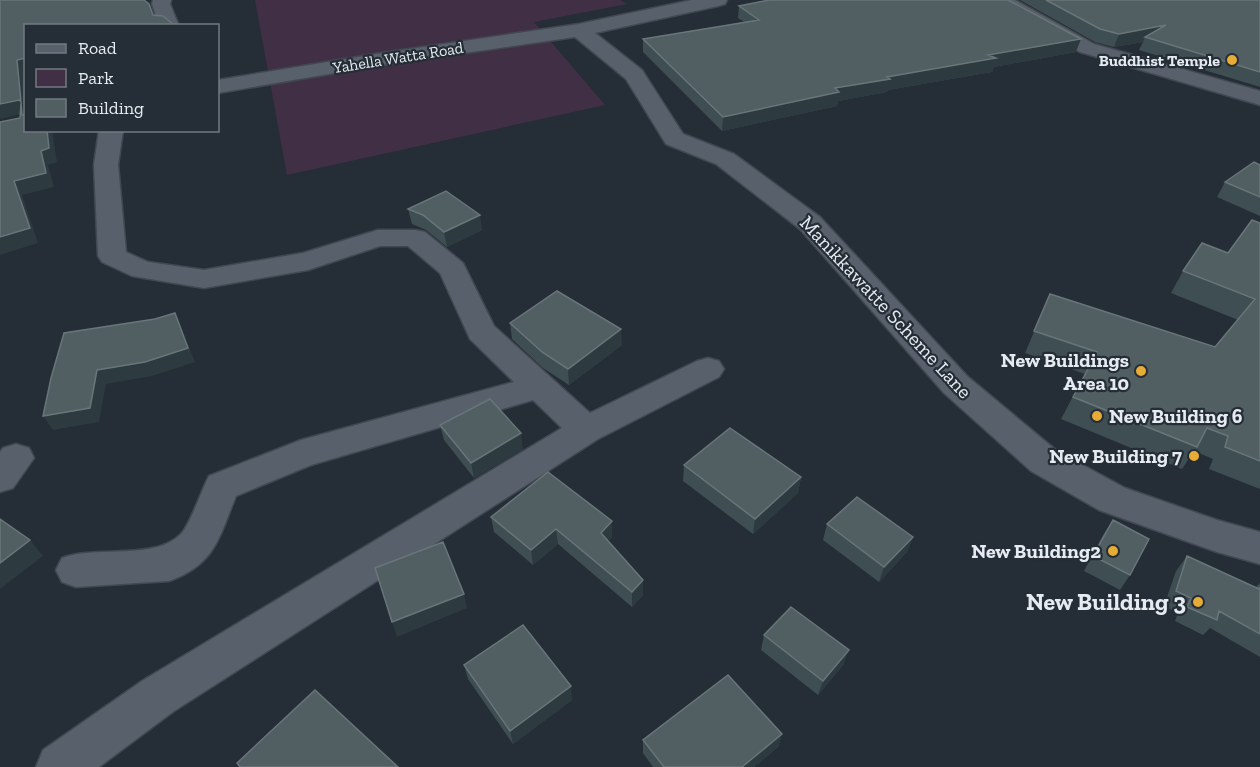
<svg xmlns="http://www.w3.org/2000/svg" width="1260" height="767" viewBox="0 0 1260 767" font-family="'Zilla Slab',serif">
  <rect width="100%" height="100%" fill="#252d36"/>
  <!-- green -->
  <path fill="#413045" d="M255 0H620L627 4 534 22 605 105 287 175Z"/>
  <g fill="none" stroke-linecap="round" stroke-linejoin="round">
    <defs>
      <path id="minor" d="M153 0H171L170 4 179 26H159L152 4Z
        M692 0H727L725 4 718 6 595 33 642 70 683 134 734 154 820 217 968 377 1057 451 1125 488 1217 520 1260 532V564L1217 552 1099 510 1031 471 944 393 800 229 716 164 666 144 626 79 575 37 382 65 218 93V80L382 53 579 24Z
        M992 0H1015L1094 44 1260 91V105L1080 52 994 4Z
        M99 130H123L118 165 126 252 148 262 204 270 303 253 378 230H415L425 232 463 263 494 326 590 413 697 361 708 358 719 361 724 369 719 377 598 439 174 711 99 767H36L43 750 142 681 562 428 533 400 311 465 236 496C219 537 216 564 169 581L76 587 62 582 56 570 62 558C97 545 154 561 181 534 190 525 202 489 209 476L301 440 514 382 470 339 440 273 408 246H380L308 270 204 288 132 276 102 262 98 256 94 165Z
        M16 444 29 448 34 458 13 488 0 492V452L3 448Z"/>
    </defs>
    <!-- minor casing -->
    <use href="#minor" stroke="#424851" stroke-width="3"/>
    <!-- minor -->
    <use href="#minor" fill="#58616b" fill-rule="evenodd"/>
  </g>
  <!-- wall -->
  <path fill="#3f4e52" d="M1020 0H1260V87L1139 50 1143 42 1114 47 1095 42Z
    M739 6 1076 52 994 67 992 72 888 90 887 92 838 101 837 106 722 131 643 52V39L744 22 738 18Z
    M1260 165V216L1217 197 1225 182Z
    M408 209 482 230 447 247 426 230 412 224Z
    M1260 223V489L1209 469 1213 459 1194 451 1182 469 1061 419 1085 374 1025 353 1050 294 1215 347 1238 320 1171 293 1183 271 1228 253Z
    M510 323 622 345 569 385 543 368 512 339Z
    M440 425 523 449 474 478 444 440Z
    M684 465 801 477 798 493 753 534 683 481Z
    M491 517 612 521V537L608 541 643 580V595L632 607 558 544 533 565 494 532Z
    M1113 520 1130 575 1120 590 1084 571 1103 535Z
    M827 524 913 537 907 552 879 582 823 540Z
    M1187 556 1256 587 1260 583V657L1210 628 1203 635 1175 621 1178 613 1164 606 1176 571Z
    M764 635 844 664 818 695 761 650Z
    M464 665 572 700 513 744 468 679Z
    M782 734 778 747 754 767H653L643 753V740Z"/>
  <!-- shaded-wall -->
  <path fill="#2d3a40" d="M1166 25 1145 37 1143 42 1114 47 1119 34Z
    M1081 39 1076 52 994 67 992 72 888 90 887 92 838 101 837 106 722 131 723 117 835 88 887 77 988 55Z
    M26 58V72L24 73 26 90V111L21 102 17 60Z
    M19 100 21 106V103L26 111V121L22 114 0 119V104Z
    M47 130H52L57 162 48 165 54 187 22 195 38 243 0 255V237L14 181 41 151Z
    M480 215 482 230 447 247 444 232Z
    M175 313 181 327 195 362 152 376 106 384 99 422 53 430 43 416 97 370Z
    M621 329 622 345 569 385 568 369Z
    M521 433 523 449 474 478 471 463Z
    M801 477 798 493 753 534 755 519Z
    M612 521V537L601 548V533Z
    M556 529 558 544 533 565 531 550Z
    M913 537 907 552 879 582 884 567Z
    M30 540 43 556 0 589V563Z
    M643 580V595L632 607V592Z
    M464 594 467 608 397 637 392 622Z
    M849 650 844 664 818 695 823 681Z
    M571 686 572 700 513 744 510 731Z
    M782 734 778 747 754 767H742Z"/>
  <!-- building -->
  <path fill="#515f63" stroke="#687579" stroke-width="1.5" d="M0 0H144L149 4 153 15 163 16 175 26H26V58L17 60 21 102 19 100 0 104Z
    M769 0H1008L1081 39 988 55 996 58 887 77 890 79 835 88 839 92 723 117 643 39 759 20 739 6Z
    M1046 0H1260V72L1145 37 1166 25 1119 34 1100 29Z
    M21 103 22 115 26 114V130H47L49 148 41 151 46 173 14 181 30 228 0 237V122L20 118Z
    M1254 162 1260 165V197L1225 182Z
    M446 191 480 215 444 232 423 215 408 209Z
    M1252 220 1260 223V461L1225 447 1228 436 1207 428 1197 447 1073 397 1097 352 1034 331 1050 294 1215 347 1255 299 1183 271 1202 243 1228 253Z
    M557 291 621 329 568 369 542 352 510 323Z
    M175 313 188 348 145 362 97 370 90 408 43 416 51 378 64 333 155 319Z
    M490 399 521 433 471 463 440 425Z
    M730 428 801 477 755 519 684 465Z
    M548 472 612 521 601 533 643 580 632 592 556 529 531 550 491 517Z
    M857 497 913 537 884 567 827 524Z
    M0 519 30 540 0 563Z
    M1113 520 1149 539 1130 575 1093 556Z
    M443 542 464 594 392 622 375 568Z
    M1187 556 1259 589 1260 587V634L1219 611 1217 620 1187 607 1191 598 1176 591Z
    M791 607 849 650 823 681 764 635Z
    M523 625 571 686 510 731 464 665Z
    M728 675 782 734 742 767H664L643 740Z
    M315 690 398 767H240L237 763Z"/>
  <!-- markers -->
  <g fill="#e6ac36" stroke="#252d36" stroke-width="2">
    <circle cx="1232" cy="60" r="6"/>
    <circle cx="1141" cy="371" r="6"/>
    <circle cx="1097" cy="416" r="6"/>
    <circle cx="1194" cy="456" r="6"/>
    <circle cx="1113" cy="551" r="6"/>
    <circle cx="1198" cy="602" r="6"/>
  </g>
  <g text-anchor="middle" stroke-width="4.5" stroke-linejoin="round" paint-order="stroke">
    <!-- far-street labels -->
    <g font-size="16" fill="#e5ebf1" stroke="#252d36">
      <text transform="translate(398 57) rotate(-9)" y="6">Yahella Watta Road</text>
    </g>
    <!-- far-poi labels -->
    <g font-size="16" font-weight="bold" fill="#e5ebf1" stroke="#252d36" text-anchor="end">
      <text x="1220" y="66">Buddhist Temple</text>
    </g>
    <!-- street labels -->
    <g font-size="20" fill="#e5ebf1" stroke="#252d36">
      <text transform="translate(886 307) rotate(47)" y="7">Manikkawatte Scheme Lane</text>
    </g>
    <!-- poi labels -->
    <g font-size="20" font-weight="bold" fill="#e5ebf1" stroke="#252d36" text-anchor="end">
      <text x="1129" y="367">New Buildings<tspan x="1129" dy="23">Area 10</tspan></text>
      <text x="1109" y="423" text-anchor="start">New Building 6</text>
      <text x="1182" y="463">New Building 7</text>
      <text x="1101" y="558">New Building2</text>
    </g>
    <!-- near-poi labels -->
    <g font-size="24" font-weight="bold" fill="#e5ebf1" stroke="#252d36" text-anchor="end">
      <text x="1186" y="610">New Building 3</text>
    </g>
  </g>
  <!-- legend -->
  <rect x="24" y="24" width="195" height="108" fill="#252d36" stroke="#727981" stroke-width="1.5"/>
  <rect x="36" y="44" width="30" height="9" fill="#58616b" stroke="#727981" stroke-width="1.5"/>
  <text x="78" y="54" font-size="18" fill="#e5ebf1">Road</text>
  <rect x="36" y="69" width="30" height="18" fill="#413045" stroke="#727981" stroke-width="1.5"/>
  <text x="78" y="84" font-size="18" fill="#e5ebf1">Park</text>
  <rect x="36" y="99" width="30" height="18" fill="#515f63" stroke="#727981" stroke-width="1.5"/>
  <text x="78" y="114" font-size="18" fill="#e5ebf1">Building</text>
</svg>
